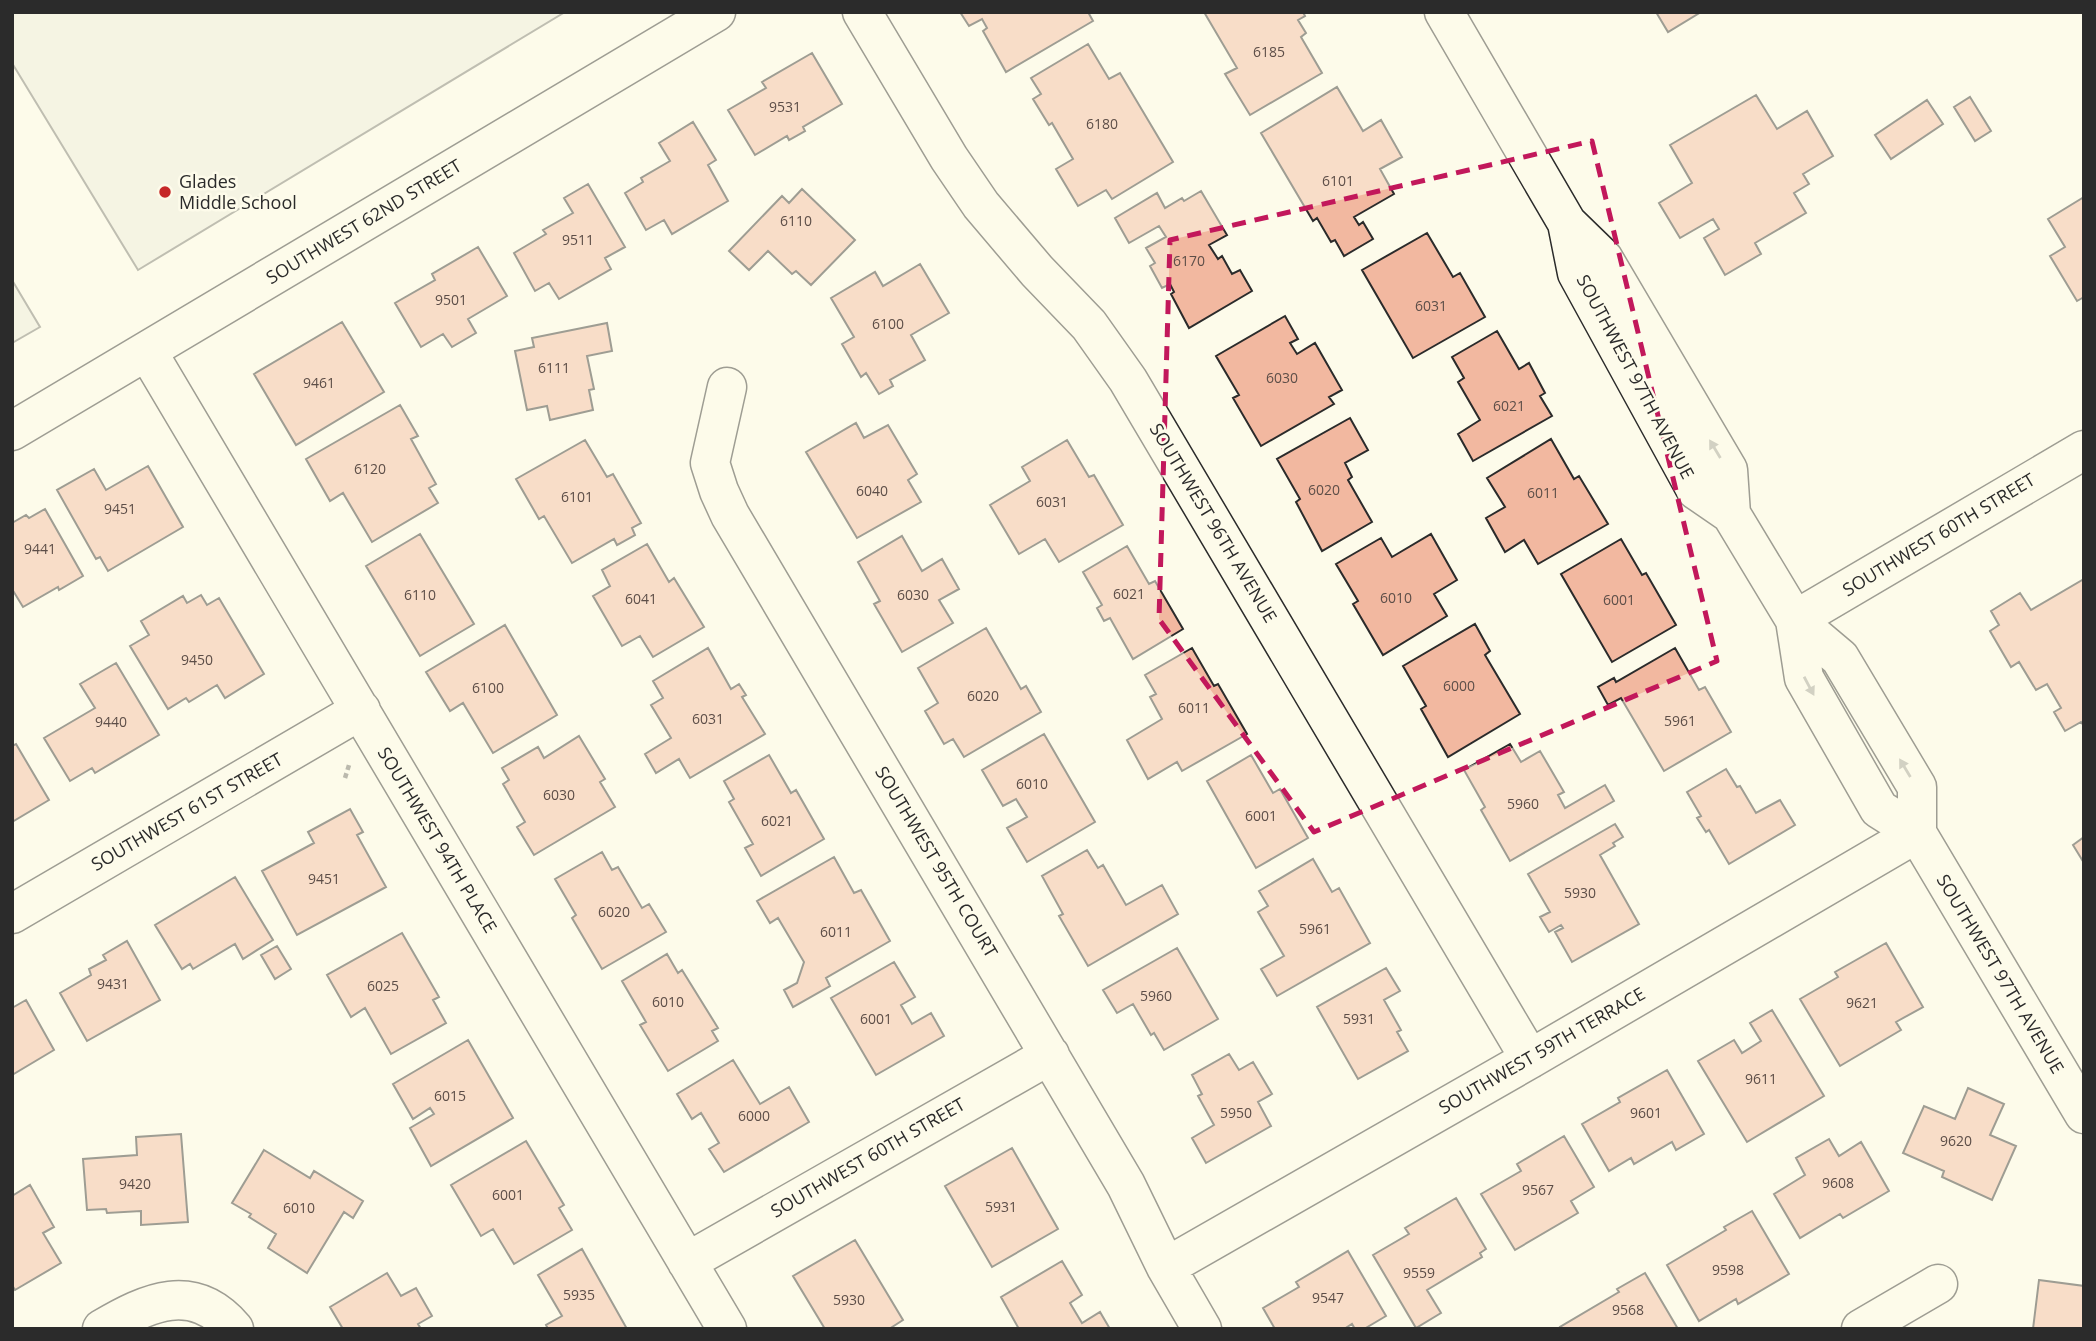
<svg xmlns="http://www.w3.org/2000/svg" width="2096" height="1341" viewBox="0 0 2096 1341" font-family="'Open Sans',sans-serif">
  <rect width="100%" height="100%" fill="#fdfbea"/>
  <!-- green -->
  <path fill="#ecebdb" stroke="#74746e" stroke-width="2" d="M12 12H565L138 270 12 63Z
    M12 280 40 327 12 343Z"/>
  <!-- building -->
  <path fill="#f2b8a0" stroke="#2b2b2b" stroke-width="2" d="M960 12H1088L1093 21 1006 72 983 31 987 28 982 19 969 26Z
    M1204 12H1303L1305 16 1298 20 1306 33 1301 37 1322 73 1250 115 1225 74 1237 68Z
    M1656 12H1701L1668 32Z
    M1088 44 1109 79 1120 73 1173 162 1112 199 1106 190 1078 206 1056 169 1073 159 1052 123 1049 125 1033 99 1041 94 1031 78Z
    M812 53 842 104 803 127 805 131 789 140 787 136 755 155 728 110 766 88 762 82Z
    M1337 87 1363 131 1381 120 1402 157 1380 169 1394 194 1354 217 1359 225 1363 222 1373 239 1344 256 1335 240 1331 242 1317 218 1313 221 1261 133Z
    M1756 95 1777 129 1807 111 1833 156 1803 174 1809 184 1794 193 1806 213 1755 243 1761 254 1725 275 1704 238 1719 229 1713 219 1680 238 1659 203 1692 183 1670 145Z
    M1970 97 1991 131 1975 141 1954 107Z
    M1927 100 1943 124 1891 159 1875 135Z
    M693 122 716 160 708 165 728 201 672 234 664 220 646 230 625 193 643 182 641 178 670 161 659 143Z
    M588 184 625 247 605 258 611 269 559 299 549 283 535 291 514 253 546 234 543 230 573 213 564 198Z
    M802 189 855 240 811 285 796 271 792 274 768 251 749 270 729 251 782 196 789 203Z
    M1201 191 1227 235 1209 245 1218 259 1222 256 1232 274 1240 270 1252 291 1189 328 1171 294 1174 292 1170 284 1162 288 1150 266 1155 263 1146 248 1166 237 1159 226 1129 243 1115 218 1157 193 1165 208 1182 198 1184 201Z
    M2084 197V297L2077 301 2050 256 2065 247 2048 219Z
    M1427 233 1453 277 1460 273 1485 317 1413 358 1362 270Z
    M478 247 507 296 468 319 476 333 452 347 443 334 421 347 395 303 435 280 432 274Z
    M920 264 949 313 911 335 925 360 890 380 893 386 879 394 866 373 861 377 842 344 854 337 831 298 875 272 883 286Z
    M1285 316 1298 339 1290 343 1297 354 1315 343 1342 390 1329 397 1334 404 1261 446 1233 398 1239 395 1216 356Z
    M342 322 384 392 296 445 254 374Z
    M607 323 612 351 587 356 594 389 589 390 593 410 550 420 547 406 527 410 515 351 534 347 532 338Z
    M1497 331 1519 369 1529 363 1545 393 1540 396 1552 416 1473 461 1458 434 1480 420 1458 382 1464 378 1452 357Z
    M400 405 418 436 411 439 436 484 429 488 438 503 372 542 343 493 330 501 306 459Z
    M1350 418 1368 450 1345 463 1352 477 1348 480 1372 522 1322 551 1296 502 1300 499 1277 459Z
    M856 423 864 438 888 425 917 474 908 480 921 502 857 538 806 452Z
    M1551 439 1574 479 1579 476 1608 524 1538 564 1524 540 1505 552 1486 518 1505 507 1487 478Z
    M585 440 607 477 613 474 641 523 632 528 635 535 617 545 614 539 572 563 544 516 539 519 516 479Z
    M1067 440 1089 477 1094 475 1123 525 1059 562 1045 539 1019 554 990 505 1030 481 1022 467Z
    M148 466 183 527 108 571 100 557 96 559 57 490 94 469 106 490Z
    M45 509 83 576 59 590 58 587 23 607 12 589V523L26 515 29 518Z
    M420 534 474 624 420 656 366 566Z
    M1431 534 1457 580 1434 594 1447 616 1383 655 1353 604 1358 601 1336 564 1381 538 1392 557Z
    M902 536 922 571 942 559 959 589 939 600 953 623 902 652 874 604 880 601 858 562Z
    M1621 539 1642 575 1646 573 1676 625 1612 662 1561 574Z
    M647 544 669 582 674 578 704 627 653 657 640 636 622 646 593 596 610 586 602 570Z
    M1127 546 1149 584 1155 581 1183 629 1133 659 1110 618 1104 621 1097 608 1102 605 1083 572Z
    M2084 579V726L2081 722 2065 731 2054 712 2061 708 2047 684 2036 690 2019 662 2011 667 1990 631 1999 625 1991 611 2020 593 2031 610Z
    M201 595 207 605 219 598 264 674 225 698 217 685 189 702 186 698 168 709 130 646 149 635 141 621 183 596 187 603Z
    M1475 624 1490 651 1485 655 1520 714 1448 757 1421 709 1426 706 1403 666Z
    M505 625 557 715 493 753 463 703 450 711 426 672Z
    M986 628 1021 689 1026 686 1041 712 964 757 953 739 944 744 925 711 938 703 918 668Z
    M708 648 731 689 739 684 746 695 742 697 765 734 690 778 679 759 656 773 645 754 671 738 651 705 663 698 653 681Z
    M1192 648 1214 686 1218 684 1247 734 1182 771 1177 762 1148 779 1127 740 1162 719 1150 697 1156 694 1145 675Z
    M1675 648 1699 690 1705 687 1731 732 1664 771 1621 698 1608 705 1598 687 1614 678 1616 682Z
    M116 663 159 735 95 773 92 768 70 781 44 738 95 708 80 684Z
    M1044 734 1095 822 1027 862 1007 828 1027 817 1016 799 1003 806 982 770Z
    M579 736 605 779 600 782 615 807 534 855 517 827 525 822 503 784 509 780 502 768 538 747 544 758Z
    M16 744 49 800 12 822V746Z
    M1510 744 1521 762 1540 751 1564 792 1558 795 1565 808 1605 785 1614 801 1510 861 1481 810 1485 807 1464 770Z
    M769 755 791 793 796 790 824 839 761 876 745 848 753 844 729 802 734 799 724 781Z
    M1251 755 1273 793 1280 789 1308 838 1256 868 1207 781Z
    M1726 769 1737 787 1740 786 1756 813 1780 800 1795 825 1729 864 1709 830 1706 832 1697 818 1701 816 1687 792Z
    M350 809 363 832 357 835 386 887 297 935 262 871 314 843 308 832Z
    M1615 824 1623 837 1613 843 1615 846 1600 855 1639 924 1572 962 1555 932 1563 928 1561 925 1549 932 1540 917 1550 912 1528 874Z
    M2084 837V863L2073 845Z
    M1087 850 1098 868 1103 865 1126 905 1162 885 1178 914 1088 966 1059 916 1063 914 1042 876Z
    M602 852 612 870 618 867 642 908 649 904 666 932 602 969 572 918 576 915 555 879Z
    M834 857 854 893 861 890 890 941 826 978 830 986 793 1007 784 990 797 983 804 962 778 918 770 923 757 901Z
    M1313 859 1332 892 1339 888 1370 943 1277 996 1261 969 1284 956 1258 912 1268 906 1259 891Z
    M235 877 273 940 243 959 235 944 193 969 190 964 182 969 155 925Z
    M402 933 439 997 433 1000 446 1023 391 1054 365 1008 351 1017 327 975Z
    M127 941 160 1000 87 1041 60 993 91 975 89 969 106 960 103 955Z
    M1886 943 1923 1007 1896 1022 1901 1030 1840 1066 1800 999 1838 977 1835 972Z
    M277 946 291 969 275 979 261 955Z
    M1177 948 1218 1019 1164 1050 1154 1033 1151 1035 1133 1004 1117 1013 1103 990Z
    M667 954 678 973 682 970 718 1028 712 1031 718 1041 668 1071 640 1025 646 1022 622 981Z
    M894 962 915 997 901 1005 912 1024 931 1013 944 1036 876 1075 831 998Z
    M1386 968 1400 991 1384 1000 1401 1030 1397 1032 1408 1051 1358 1079 1317 1007Z
    M26 1000 54 1050 12 1075V1008Z
    M1772 1010 1824 1096 1747 1142 1698 1061 1734 1040 1742 1053 1761 1041 1750 1023Z
    M468 1040 513 1118 431 1166 410 1128 434 1114 430 1108 413 1119 393 1084Z
    M1229 1054 1239 1070 1253 1062 1272 1094 1258 1102 1271 1126 1206 1163 1192 1138 1214 1125 1198 1096 1202 1094 1192 1075Z
    M733 1060 760 1104 789 1087 809 1122 724 1172 709 1149 719 1143 701 1113 692 1119 677 1094Z
    M1667 1070 1704 1134 1676 1150 1672 1142 1634 1164 1631 1158 1609 1171 1582 1124 1620 1102 1618 1098Z
    M1968 1088 2004 1104 1990 1135 2016 1146 1992 1200 1942 1177 1944 1171 1903 1153 1924 1106 1955 1119Z
    M181 1134 188 1222 141 1225V1211L107 1213 106 1209 87 1210 83 1159 137 1155 136 1137Z
    M1564 1136 1594 1187 1571 1201 1578 1213 1515 1250 1481 1194 1521 1171 1517 1164Z
    M1829 1139 1839 1156 1861 1142 1889 1191 1843 1218 1840 1214 1800 1238 1774 1194 1805 1175 1796 1158Z
    M526 1141 564 1205 559 1208 572 1230 514 1264 493 1229 481 1236 451 1185Z
    M1012 1148 1058 1229 992 1267 945 1186Z
    M264 1150 310 1178 314 1171 363 1201 353 1218 344 1212 307 1273 268 1248 276 1234 249 1217 251 1214 232 1203Z
    M30 1185 54 1227 43 1233 61 1263 15 1290 12 1285V1196Z
    M1456 1198 1486 1249 1480 1253 1482 1257 1427 1290 1441 1313 1416 1328 1373 1255 1409 1234 1405 1228Z
    M1752 1211 1789 1274 1738 1304 1736 1299 1699 1321 1667 1265 1726 1230 1724 1227Z
    M855 1240 903 1320 889 1329H825L793 1276Z
    M582 1249 627 1329H548L546 1325 562 1316 538 1275Z
    M1348 1251 1386 1316 1364 1329H1355L1352 1324 1344 1329H1275L1263 1308 1299 1287 1296 1282Z
    M1062 1261 1082 1295 1070 1303 1082 1323 1100 1312 1110 1329H1019L1001 1297Z
    M387 1273 401 1296 416 1288 432 1316 418 1324 421 1329H343L330 1307Z
    M1645 1273 1678 1329H1561L1560 1327 1619 1292 1617 1289Z
    M2039 1280 2084 1286V1329H2033Z"/>
  <g fill="none" stroke-linecap="round" stroke-linejoin="round">
    <defs>
      <path id="minor" d="M862 12 949 158 981 205 1037 271 1089 325 1128 380 1530 1059
        M1444 12 1567 223 1603 258 1728 470 1731 514
        M1567 223 1577 273 1696 490 1731 514 1795 620 1840 658 1917 787V833
        M147 351 727 1329
        M727 387 710 463 719 491 730 515 1126 1185 1166 1267 1202 1329
        M12 431 716 12
        M1795 620 1804 678 1879 809 1917 833 2084 1114
        M1795 620 2084 450
        M12 914 361 710
        M687 1262 1050 1055
        M1166 1267 1530 1059 1917 833
        M102 1329C148 1302 193 1281 234 1329
        M1861 1329 1938 1284"/>
    </defs>
    <!-- minor casing -->
    <use href="#minor" stroke="#2b2b2b" stroke-width="41"/>
    <!-- path -->
    <path stroke="#6a6964" stroke-width="4.5" stroke-dasharray="5 3.5" stroke-linecap="butt" d="M345 778 349 765"/>
    <!-- minor -->
    <use href="#minor" stroke="#fdfbea" stroke-width="38"/>
  </g>
  <!-- one-way arrows -->
  <defs><path id="oneway-solid" d="M-6-.8H1V-3.2L6.5 0L1 3.2V.8H-6Z" transform="scale(1.75)"/></defs>
  <g fill="#9e9d94">
    <use href="#oneway-solid" transform="translate(1715 449) rotate(-121)"/>
    <use href="#oneway-solid" transform="translate(1809 686) rotate(62)"/>
    <use href="#oneway-solid" transform="translate(1905 768) rotate(-121)"/>
  </g>
  <!-- marked area -->
  <path d="M0 0H2096V1341H0ZM1592 141 1717 661 1314 832 1159 619 1170 240Z" fill="#fdfbea" fill-opacity=".55" fill-rule="evenodd"/>
  <path fill="none" stroke="#c2185b" stroke-width="5" stroke-dasharray="14 9" stroke-linejoin="round" d="M1592 141 1717 661 1314 832 1159 619 1170 240Z"/>
  <!-- markers -->
  <circle fill="#c62828" stroke="#fdfbea" stroke-width="2.5" cx="165" cy="192" r="7"/>
  <g text-anchor="middle" stroke-width="5" stroke-linejoin="round" paint-order="stroke">
    <!-- number labels -->
    <g font-size="14" fill="#5d4e48">
      <text x="1269" y="57">6185</text>
      <text x="785" y="112">9531</text>
      <text x="1102" y="129">6180</text>
      <text x="1338" y="186">6101</text>
      <text x="796" y="226">6110</text>
      <text x="578" y="245">9511</text>
      <text x="1189" y="266">6170</text>
      <text x="451" y="305">9501</text>
      <text x="1431" y="311">6031</text>
      <text x="888" y="329">6100</text>
      <text x="554" y="373">6111</text>
      <text x="1282" y="383">6030</text>
      <text x="319" y="388">9461</text>
      <text x="1509" y="411">6021</text>
      <text x="370" y="474">6120</text>
      <text x="1324" y="495">6020</text>
      <text x="872" y="496">6040</text>
      <text x="1543" y="498">6011</text>
      <text x="577" y="502">6101</text>
      <text x="1052" y="507">6031</text>
      <text x="120" y="514">9451</text>
      <text x="40" y="554">9441</text>
      <text x="1129" y="599">6021</text>
      <text x="420" y="600">6110</text>
      <text x="913" y="600">6030</text>
      <text x="1396" y="603">6010</text>
      <text x="641" y="604">6041</text>
      <text x="1619" y="605">6001</text>
      <text x="197" y="665">9450</text>
      <text x="1459" y="691">6000</text>
      <text x="488" y="693">6100</text>
      <text x="983" y="701">6020</text>
      <text x="1194" y="713">6011</text>
      <text x="708" y="724">6031</text>
      <text x="1680" y="726">5961</text>
      <text x="111" y="727">9440</text>
      <text x="1032" y="789">6010</text>
      <text x="559" y="800">6030</text>
      <text x="1523" y="809">5960</text>
      <text x="1261" y="821">6001</text>
      <text x="777" y="826">6021</text>
      <text x="324" y="884">9451</text>
      <text x="1580" y="898">5930</text>
      <text x="614" y="917">6020</text>
      <text x="1315" y="934">5961</text>
      <text x="836" y="937">6011</text>
      <text x="113" y="989">9431</text>
      <text x="383" y="991">6025</text>
      <text x="1156" y="1001">5960</text>
      <text x="668" y="1007">6010</text>
      <text x="1862" y="1008">9621</text>
      <text x="876" y="1024">6001</text>
      <text x="1359" y="1024">5931</text>
      <text x="1761" y="1084">9611</text>
      <text x="450" y="1101">6015</text>
      <text x="1236" y="1118">5950</text>
      <text x="1646" y="1118">9601</text>
      <text x="754" y="1121">6000</text>
      <text x="1956" y="1146">9620</text>
      <text x="1838" y="1188">9608</text>
      <text x="135" y="1189">9420</text>
      <text x="1538" y="1195">9567</text>
      <text x="508" y="1200">6001</text>
      <text x="1001" y="1212">5931</text>
      <text x="299" y="1213">6010</text>
      <text x="1728" y="1275">9598</text>
      <text x="1419" y="1278">9559</text>
      <text x="579" y="1300">5935</text>
      <text x="1328" y="1303">9547</text>
      <text x="849" y="1305">5930</text>
      <text x="1628" y="1315">9568</text>
    </g>
    <!-- poi labels -->
    <g font-size="18" fill="#2b2b2b" stroke="#fdfbea" text-anchor="start">
      <text x="179" y="188">Glades<tspan x="179" dy="21">Middle School</tspan></text>
    </g>
    <!-- street labels -->
    <g font-size="18" fill="#2b2b2b" stroke="#fdfbea">
      <text transform="translate(364 222) rotate(-31)" y="6">SOUTHWEST 62ND STREET</text>
      <text transform="translate(1635 377) rotate(62)" y="6">SOUTHWEST 97TH AVENUE</text>
      <text transform="translate(1213 523) rotate(59)" y="6">SOUTHWEST 96TH AVENUE</text>
      <text transform="translate(1939 535) rotate(-31)" y="6">SOUTHWEST 60TH STREET</text>
      <text transform="translate(187 812) rotate(-30)" y="6">SOUTHWEST 61ST STREET</text>
      <text transform="translate(437 840) rotate(59)" y="6">SOUTHWEST 94TH PLACE</text>
      <text transform="translate(936 862) rotate(59)" y="6">SOUTHWEST 95TH COURT</text>
      <text transform="translate(2000 974) rotate(59)" y="6">SOUTHWEST 97TH AVENUE</text>
      <text transform="translate(1542 1051) rotate(-30)" y="6">SOUTHWEST 59TH TERRACE</text>
      <text transform="translate(868 1158) rotate(-30)" y="6">SOUTHWEST 60TH STREET</text>
    </g>
  </g>
  <!-- border -->
  <rect width="2096" height="1341" fill="none" stroke="#2b2b2b" stroke-width="28"/>
</svg>
